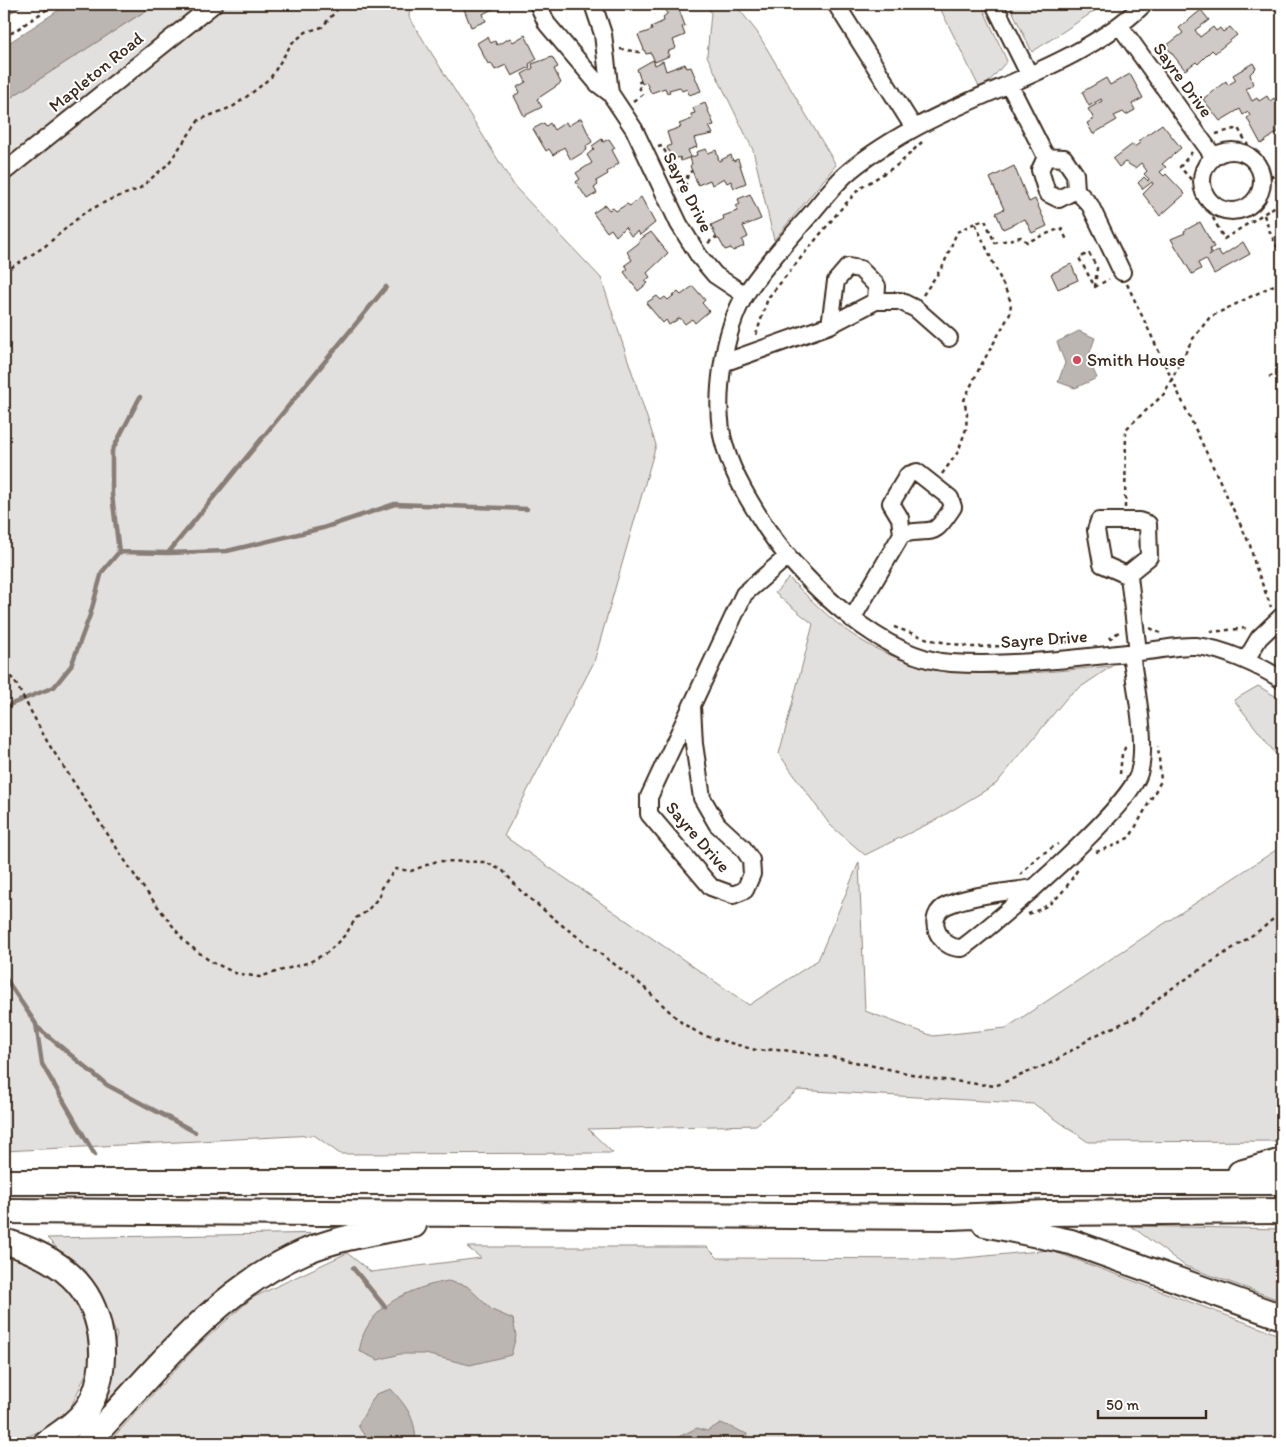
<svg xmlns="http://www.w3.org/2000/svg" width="1286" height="1447" viewBox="0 0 1286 1447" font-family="Itim,sans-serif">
  <rect width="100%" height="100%" fill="#fff"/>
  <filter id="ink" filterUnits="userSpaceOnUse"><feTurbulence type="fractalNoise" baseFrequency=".02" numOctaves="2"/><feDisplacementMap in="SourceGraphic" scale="10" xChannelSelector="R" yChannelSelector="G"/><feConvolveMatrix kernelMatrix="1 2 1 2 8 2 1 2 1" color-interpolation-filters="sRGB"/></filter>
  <g filter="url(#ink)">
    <!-- green -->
    <path fill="#e2e0de" stroke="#8e857e" d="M156 4H410L409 17 515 187 601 278 656 445 594 662 504 836 749 1005 818 960 859 862 865 1011 933 1036 1006 1028 1282 846V1136L1275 1141 1088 1142 1034 1104 798 1090 756 1125 588 1129 613 1153 340 1154 314 1135 4 1151V102Z
      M706 4H735L757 32 836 165 774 240 753 150 707 56 711 13Z
      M938 4H981L1007 61 981 91Z
      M1009 4H1105L1032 52Z
      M789 578C814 603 839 629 871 646 946 686 1031 673 1112 666L1069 695 996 784 936 820 865 855 830 825 779 754 813 624 775 593Z
      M1258 686 1282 700V762L1234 700Z
      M1131 1226 1282 1229V1301L1185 1266Z
      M331 1233 224 1285 91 1423 117 1335 92 1283 47 1238Z
      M467 1247H707L718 1258 954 1259 1050 1250 1282 1336V1443H108L197 1346 252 1298 347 1253 371 1272 481 1258Z
      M19 1254 57 1276 89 1319V1367L65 1420 13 1443H4V1255Z"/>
    <!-- water -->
    <path fill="#bcb6b3" stroke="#887e77" d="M4 4H24L4 17Z
      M68 4H156L4 102V46Z
      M1079 331 1095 338 1088 358 1097 378 1075 388 1058 382 1065 363 1057 342Z
      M448 1281 467 1286 492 1310 513 1319 516 1336 511 1355 470 1365 425 1354H400L378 1360 359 1351C361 1344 362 1335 366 1329 381 1300 419 1286 448 1281Z
      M391 1389C407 1407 415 1417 416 1441L414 1443C391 1443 367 1447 358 1425L376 1394Z
      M721 1423 747 1434 746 1443H666L697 1428 707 1431Z"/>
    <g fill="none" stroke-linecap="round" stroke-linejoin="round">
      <!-- stream -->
      <path stroke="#887e77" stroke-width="4.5" d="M119 552 112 495V451L140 397
        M168 553 227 551 323 528 395 504 527 509
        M4 707 54 687 71 666 90 615 102 572 119 552 168 553 386 287
        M4 976 36 1024 42 1064 95 1155
        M37 1027 107 1085 195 1132
        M353 1268 385 1307"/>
    </g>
    <!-- building -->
    <path fill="#cfcac7" stroke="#3b2a1e" d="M462 4H496V7L483 14 486 21 471 27Z
      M677 4 685 26 682 27 685 35 673 40 676 48 667 52 669 56 655 62 651 53 646 54 638 35 652 30 651 27 664 21 663 17 667 14 666 8Z
      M1201 10 1209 20 1195 30 1200 37 1213 27 1216 31 1220 28 1223 32 1230 27 1237 35 1215 53 1212 50 1198 64 1196 62 1185 70 1166 46 1183 33 1179 28Z
      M525 35 537 59 529 64 530 67 512 76 506 65 495 70 491 63 488 64 477 43 487 37 491 43 495 41 497 45 510 38 513 42Z
      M552 57 558 67 554 69 561 83 537 99 542 107 524 116 514 96 520 92 517 87 526 82 522 74 533 68 532 64Z
      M653 60 655 65 663 61 666 71 685 64 687 68 691 67 701 91 689 95 687 89 682 91 680 87 669 90 670 92 667 93 665 88 651 93 646 82 642 84 637 69Z
      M1253 63 1256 68 1250 74 1253 85 1246 89 1252 101 1257 98 1259 101 1267 96 1270 101 1274 98 1282 112V129L1261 144 1247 118 1250 116 1248 112 1243 115 1240 109 1220 121 1203 99 1226 81 1228 85 1236 80 1233 75Z
      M1130 74 1143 98 1132 104 1135 110 1126 115 1123 112 1114 116 1117 120 1093 134 1087 123 1094 119 1088 109 1102 101 1101 99 1089 106 1082 92 1106 78 1110 85Z
      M705 103 714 125 709 126 713 134 694 138 697 147 688 150 691 157 681 161 680 157 672 160 667 147 671 145 667 132 681 127 679 124 692 119 691 114 695 113 693 108Z
      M581 118 592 142 586 146 587 150 571 160 564 147 553 155 549 149 546 151 533 129 544 123 546 126 550 123 554 130 566 122 568 126Z
      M1162 124 1181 148 1162 164 1166 167 1160 172 1164 176 1166 174 1185 194 1160 216 1143 194 1153 184 1152 182 1143 189 1138 183 1144 177 1148 181 1149 179 1144 174 1147 171 1141 163 1135 168 1125 162 1119 167 1113 159 1133 144 1134 147 1140 143 1138 141Z
      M602 139 603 142 609 139 615 148 612 150 619 163 607 172 608 174 596 181 598 185 594 188 597 193 587 199 576 182 580 179 576 173 592 163 587 155 594 149 592 146Z
      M706 149 708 153 716 150 719 161 731 155 733 161 738 159 746 183 734 188 731 181 727 183 724 178 712 185 710 180 698 185 690 166 692 164 690 158 697 155 696 152Z
      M1014 166 1029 202 1035 199 1047 226 1032 233 1025 219 1003 229 996 213 1004 209 990 178Z
      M750 194 761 219 743 226 748 237 742 240 744 246 733 251 731 248 725 250 719 239H717L711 225 724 219 723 216 737 211 736 206 740 204 738 199Z
      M641 197 655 223 640 235 638 231 631 236 625 227 616 236 611 229 607 232 593 213 605 205 609 210 613 208 616 211 627 204 630 206Z
      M1200 222 1214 247 1210 249 1211 253 1209 256 1218 250 1222 256 1243 242 1250 254 1214 274 1206 259 1198 263 1201 269 1192 274 1171 239 1185 233 1184 231Z
      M651 232 668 253 647 273 650 277 645 281 648 283 638 291 624 272 628 269 625 265 632 260 627 252 640 242 639 240Z
      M1071 264 1078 280 1058 289 1051 274Z
      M693 286 705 300 702 303 709 311 695 323 692 319 685 324 680 318 669 325 666 320 663 323 646 303 657 296 661 300 665 297 668 300 678 292 681 295Z"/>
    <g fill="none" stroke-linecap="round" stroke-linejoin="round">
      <defs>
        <path id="minor" d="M538 4 547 24 598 84 610 93 634 129 679 224 699 256 715 275 745 295
          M593 4 603 34 610 93
          M836 4 914 128
          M994 4 1029 74
          M1144 4C1080 66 987 87 911 130 888 143 865 157 845 175 829 190 816 209 801 225 782 247 763 268 747 292 723 329 712 405 725 447 734 477 751 504 767 529 803 583 884 659 951 663 1009 667 1077 658 1137 652 1156 651 1177 645 1196 646 1222 648 1261 666 1282 680
          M1120 26 1214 157
          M1009 84 1046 157 1040 170 1047 193 1059 199 1076 190 1075 174 1064 158 1046 157
          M1202 181a30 30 0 1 1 60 0a30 30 0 1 1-60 0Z
          M4 172 214 4
          M1076 190 1090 205 1122 272
          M876 301H900L916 309 949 338
          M723 363 830 325 876 301 877 286 860 269 848 267 836 281 830 325
          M917 472 950 498 953 507C930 542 935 526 902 534L900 518 891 503 908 475Z
          M1099 521H1139L1148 524 1149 557 1128 574 1129 576 1102 564 1096 530Z
          M1129 576 1138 652
          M852 619 902 534
          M1246 660 1259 638 1282 616
          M692 706 694 744 702 798 717 824 743 848 751 860 752 874 745 890 733 895 711 887 649 814V797L744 594 788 556
          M1032 888C1004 893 974 894 948 905 923 915 939 950 962 948 996 923 1129 809 1139 773 1148 743 1135 686 1131 653"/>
        <path id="highway" d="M1240 1173 1282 1161
          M4 1182H1282
          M4 1211 951 1217 1047 1213 1282 1211
          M985 1224 1071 1242 1282 1317
          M4 1241C27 1248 54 1260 71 1276 103 1306 110 1359 93 1398 84 1418 64 1431 46 1443
          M87 1443C153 1374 214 1291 304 1252 339 1237 378 1232 414 1225"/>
      </defs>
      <!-- minor casing -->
      <use href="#minor" stroke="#3b2a1e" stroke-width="20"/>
      <!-- highway casing -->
      <use href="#highway" stroke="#3b2a1e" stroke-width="28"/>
      <!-- path -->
      <path stroke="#3b2a1e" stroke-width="2.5" stroke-dasharray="4 4" stroke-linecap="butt" d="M1159 8 1164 4
        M4 38 55 4
        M620 49 639 52 644 50
        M633 101 642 95 638 83 641 81
        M1216 134 1238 128 1253 154 1282 188
        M658 147 662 146 666 153 669 152
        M1192 152 1180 167 1196 185 1224 239 1282 202
        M679 191 685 188 688 173 692 171
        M1264 215 1271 235 1282 255
        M708 243 716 237
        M4 272 44 247 84 213 109 200 139 189 168 164 199 120 234 106 257 89 271 77 292 43 306 32 322 27 342 4
        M1127 284 1250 545 1255 565 1271 607
        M1095 287 1097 268 1089 253 1079 258 1095 287 1109 279
        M923 295 943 266 957 232 975 223
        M756 335 768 298 840 210 859 189 899 164 922 142
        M1269 377 1282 370
        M942 474 958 452 966 429 967 414 964 400 979 369 1010 314 1011 302 975 223 985 220 995 243 1021 237 1027 242 1061 228 1068 242
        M1125 508 1126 429 1164 394 1192 340 1210 317 1282 281
        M894 627 931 640 972 647 1041 645
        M1150 628 1160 633
        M1210 632 1247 628
        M1109 639 1120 631
        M1056 643 1068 642
        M4 671 14 680 48 743 139 882 185 942 210 961 235 973 259 977 310 962 328 952 346 934 356 918 366 912 380 896 381 888 396 869 411 871 437 861 485 862 503 871 522 892 563 926 637 981 682 1023 702 1035 759 1051 777 1049 836 1058 935 1079 995 1086 1053 1062 1096 1035 1139 1016 1162 995 1263 928 1282 911
        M1120 774 1122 754 1127 744
        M1096 852 1113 846 1130 837 1161 781 1158 746
        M1020 875 1036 858 1058 844
        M1028 914C1055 905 1063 893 1078 869"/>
      <!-- minor -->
      <use href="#minor" stroke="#fff" stroke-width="16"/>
      <!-- highway -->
      <use href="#highway" stroke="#fff" stroke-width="24"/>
    </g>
  </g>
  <!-- markers -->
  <circle fill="#d1495b" stroke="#fff" stroke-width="2" cx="1077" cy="360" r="5"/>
  <g text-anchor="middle" stroke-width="4" stroke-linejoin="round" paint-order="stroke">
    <!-- street labels -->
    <g font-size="18" fill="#3b2a1e" stroke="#fff">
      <text transform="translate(96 72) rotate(-39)" y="6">Mapleton Road</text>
      <text transform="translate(1183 80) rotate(54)" y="6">Sayre Drive</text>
      <text transform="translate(688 192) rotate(63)" y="6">Sayre Drive</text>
      <text transform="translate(1044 639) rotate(-4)" y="6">Sayre Drive</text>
      <text transform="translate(698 837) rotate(49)" y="6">Sayre Drive</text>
    </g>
    <!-- poi labels -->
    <g font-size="18" fill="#3b2a1e" stroke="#fff" text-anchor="start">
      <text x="1087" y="366">Smith House</text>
    </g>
  </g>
  <!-- margin -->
  <rect width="1286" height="1447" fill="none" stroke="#fff" stroke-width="20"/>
  <rect x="10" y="10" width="1266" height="1427" fill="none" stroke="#3b2a1e" stroke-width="2" filter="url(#ink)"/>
  <!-- scale -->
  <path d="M1098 1410v8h108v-8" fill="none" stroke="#3b2a1e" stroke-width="2.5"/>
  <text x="1106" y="1410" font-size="15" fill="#3b2a1e" stroke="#ffffff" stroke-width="4" paint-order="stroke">50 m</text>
</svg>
